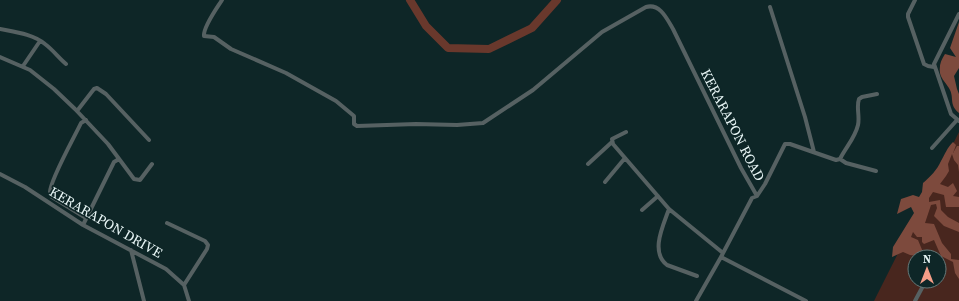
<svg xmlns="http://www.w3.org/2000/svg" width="959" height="301" viewBox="0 0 959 301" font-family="'Source Serif 4',serif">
  <rect width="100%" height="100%" fill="#0e2627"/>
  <!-- green -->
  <path fill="#48261e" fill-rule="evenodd" d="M959 132V301H874L876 297ZM915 257H939V281H915Z"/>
  <!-- forest -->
  <path fill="#7d4a3d" d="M959 22V68L954 76 957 89 959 94V113C949 105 954 98 950 90 947 84 941 79 940 73 939 65 941 60 945 54L956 57 950 48Z
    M953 142 956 145 953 153 957 146H959V172L958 165 954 160 952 154 948 164 949 171 946 176 940 184 948 187 953 183 957 191 953 196 959 197V207H946L944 195 933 192 929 198V202L940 200 941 210 948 217 959 223V232L944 226 934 216 937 208 936 204 931 205 925 223 934 224 942 243 951 254V259L959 260V279L955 273 953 262 941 256 934 240 924 244 922 242V237H917L913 232 911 237 918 240 925 257 910 255 903 252 892 257 893 247 914 213 911 207 897 214 901 199 913 195 919 197 922 192 923 183C930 177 937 170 941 161 945 154 947 148 953 142Z"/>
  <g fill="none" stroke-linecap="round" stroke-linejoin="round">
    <!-- river -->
    <path stroke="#69382c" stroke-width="8" d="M410 0 426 26 448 48 489 49 532 28 557 0"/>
    <!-- street -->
    <path stroke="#566162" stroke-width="4" d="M222 0C217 8 203 27 204 36L214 37 231 49 286 73 336 101 354 116V124L357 126 416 124 457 125 483 123 533 90 602 32 646 7C660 3 667 19 673 29L741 168 757 196 752 198 721 257 696 301
      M915 0 908 14V17L924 64 928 66 934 67
      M770 7 805 117 814 152
      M959 14 934 64 951 114 959 121
      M0 29C15 32 33 34 45 44 53 50 59 58 66 64
      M0 57 30 70 54 89 75 109 108 144 134 179 140 180 152 164
      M23 66 40 41
      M77 111 94 89 97 88 106 94 149 140
      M86 120 81 123C75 136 50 180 50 192 50 195 51 195 52 197L86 218
      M626 132 612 139 613 144 669 209 723 253
      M932 148 957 120
      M840 159 846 163 876 171
      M588 164 612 142
      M0 174 25 187 83 225 166 269 184 285 189 301
      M605 182 625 158
      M757 196 765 184 785 144H790L836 160 840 159C846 147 855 138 858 125 860 116 856 107 859 99L862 97 877 94
      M669 209C663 226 650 252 667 265L697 276
      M642 210 658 196
      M167 223 205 241 208 245 207 249 184 285
      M83 225 114 162 119 159
      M131 250 144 301
      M721 257 806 301
      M915 301 923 286"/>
  </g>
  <g text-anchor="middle" stroke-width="3.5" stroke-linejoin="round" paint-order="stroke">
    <!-- street labels -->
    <g font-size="14" fill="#e7f5f5" stroke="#0e2627">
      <text transform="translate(733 125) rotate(63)" y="5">KERARAPON ROAD</text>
      <text transform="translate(106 222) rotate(30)" y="5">KERARAPON DRIVE</text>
    </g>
  </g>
  <!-- north arrow -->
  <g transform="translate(927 269)"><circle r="19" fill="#0e2627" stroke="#657979"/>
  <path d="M0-3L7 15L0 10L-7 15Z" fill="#f49e88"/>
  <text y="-6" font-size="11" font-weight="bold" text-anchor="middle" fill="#e7f5f5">N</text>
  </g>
</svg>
